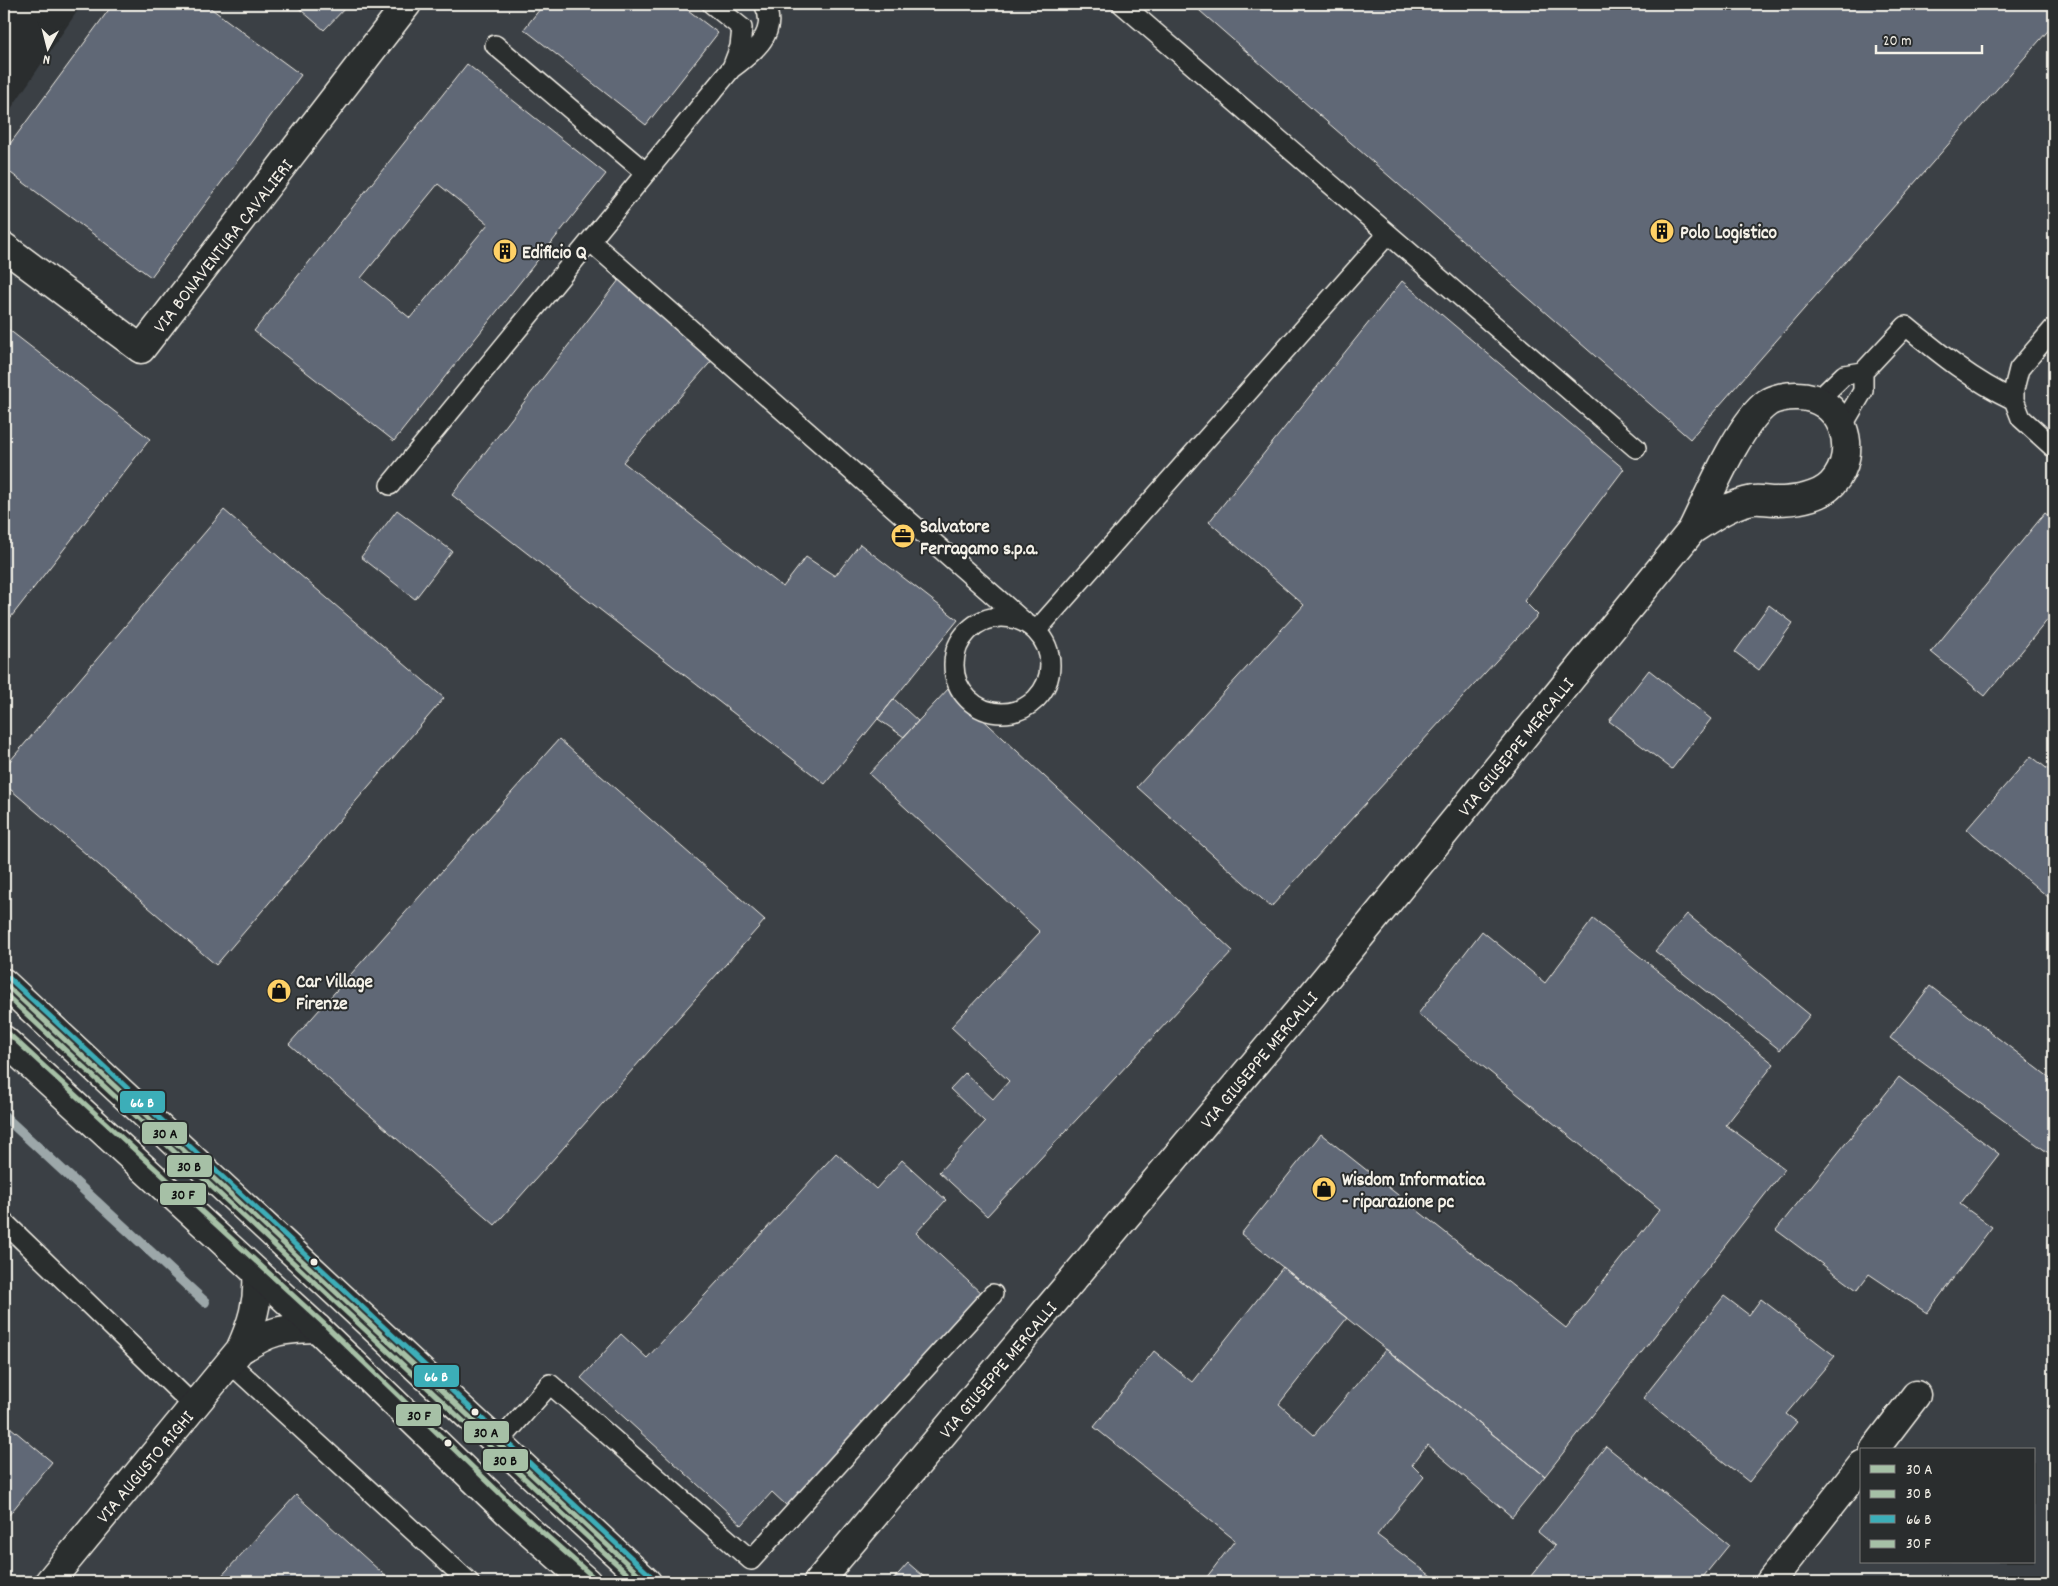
<svg xmlns="http://www.w3.org/2000/svg" width="2058" height="1586" viewBox="0 0 2058 1586" font-family="Dekko,sans-serif">
  <rect width="100%" height="100%" fill="#2a2d2e"/>
  <filter id="ink" filterUnits="userSpaceOnUse"><feTurbulence type="fractalNoise" baseFrequency=".02" numOctaves="2"/><feDisplacementMap in="SourceGraphic" scale="10" xChannelSelector="R" yChannelSelector="G"/><feConvolveMatrix kernelMatrix="1 2 1 2 8 2 1 2 1" color-interpolation-filters="sRGB"/></filter>
  <g filter="url(#ink)">
    <!-- built -->
    <path fill="#3a3f44" fill-rule="evenodd" d="M82 4H2054V1582H4V119ZM1862 1450H2034V1562H1862Z"/>
    <g fill="none" stroke-linecap="round" stroke-linejoin="round">
      <!-- stream -->
      <path stroke="#9ca7a9" stroke-width="10" d="M4 1116 205 1302"/>
    </g>
    <!-- building -->
    <path fill="#616876" stroke="#f4f1e8" fill-rule="evenodd" d="M113 4H205L301 75 151 277 4 168V152Z
      M294 4H349L324 30Z
      M544 4H680L718 33 646 125 524 29Z
      M1192 4H2054V24L1690 439Z
      M467 64 606 174 394 441 254 331ZM438 184 488 224 410 318 361 278Z
      M619 280 715 357 623 462 783 587 806 557 835 576 860 544 958 620 825 784 452 495Z
      M1402 281 1624 469 1524 601 1538 615 1271 907 1137 787 1304 605 1209 522Z
      M4 326 150 439 4 626Z
      M224 510 444 698 216 965 4 784V768Z
      M397 510 452 551 415 599 361 557Z
      M2045 513 2054 520V612L1985 696 1931 652Z
      M1769 605 1793 623 1759 670 1735 652Z
      M1649 670 1711 719 1672 769 1609 721Z
      M949 688 1233 951 987 1216 939 1172 985 1122 950 1089 965 1073 993 1099 1009 1081 951 1027 1040 932 869 774Z
      M894 699 918 721 904 737 878 719Z
      M559 739 765 920 495 1225 289 1044Z
      M2031 756 2054 774V902L1967 829Z
      M1687 914 1810 1015 1780 1050 1655 951Z
      M1593 919 1774 1064 1726 1125 1785 1169 1545 1476 1241 1234 1321 1134 1566 1328 1660 1209 1418 1014 1482 931 1545 983Z
      M1930 986 2054 1081V1157L1890 1038Z
      M1899 1077 1999 1154 1960 1204 1992 1227 1927 1313 1869 1274 1857 1290 1776 1230Z
      M836 1153 876 1189 902 1160 946 1200 916 1233 982 1294 787 1506 772 1492 742 1525 581 1378 621 1334 647 1358Z
      M1283 1267 1347 1318 1279 1404 1314 1435 1386 1349 1545 1476 1512 1517 1427 1445 1412 1465 1424 1477 1377 1535 1439 1582H1203L1235 1540 1094 1427 1154 1351 1192 1382Z
      M1724 1296 1749 1315 1761 1299 1835 1356 1786 1414 1797 1422 1749 1482 1643 1398Z
      M4 1422 52 1462 4 1521Z
      M1606 1446 1729 1545 1699 1582H1526L1555 1546 1538 1532Z
      M296 1495 392 1582H216Z
      M908 1563 929 1581 928 1582H891Z"/>
    <g fill="none" stroke-linecap="round" stroke-linejoin="round">
      <defs>
        <path id="lane" d="M712 4 742 28 740 47 732 68
          M1122 4 1636 448
          M495 45 646 173
          M590 241 1024 622
          M2054 328 2019 369 2014 389V400L2021 418 2054 448
          M1818 400 1844 375 1863 372 1906 326C1940 354 1973 381 2014 400
          M1843 425 1863 391V372
          M390 485 731 69C752 53 780 33 764 4
          M954 665a48 48 0 1 1 96 0a48 48 0 1 1-96 0Z
          M1036 631 1388 234
          M4 1222 194 1406
          M230 1363 469 1582
          M498 1443 550 1384 751 1560 993 1294"/>
        <path id="street" d="M4 247 141 349 407 4
          M240 1350C272 1330 279 1329 317 1328
          M1874 1450 1916 1395
          M49 1582 240 1350C252 1324 259 1302 257 1273
          M818 1582 1313 994 1692 530C1708 498 1739 423 1767 403 1774 398 1787 396 1796 396 1842 395 1862 451 1832 484 1819 498 1793 501 1775 501 1768 501 1760 499 1753 500 1730 504 1711 518 1692 530
          M1770 1582 1862 1465"/>
        <path id="secondary" d="M4 983 647 1582
          M4 1040 317 1328 509 1513 587 1582"/>
      </defs>
      <!-- lane casing -->
      <use href="#lane" stroke="#f4f1e8" stroke-width="22"/>
      <!-- street casing -->
      <use href="#street" stroke="#f4f1e8" stroke-width="31"/>
      <!-- secondary casing -->
      <use href="#secondary" stroke="#f4f1e8" stroke-width="31"/>
      <!-- lane -->
      <use href="#lane" stroke="#2a2d2e" stroke-width="19"/>
      <!-- street -->
      <use href="#street" stroke="#2a2d2e" stroke-width="28"/>
      <!-- secondary -->
      <use href="#secondary" stroke="#2a2d2e" stroke-width="28"/>
      <defs>
        <path id="bus-1" d="M4 983 647 1582"/>
        <path id="bus-2" d="M4 993 636 1582"/>
        <path id="bus-3" d="M9 978 652 1577"/>
        <path id="bus-4" d="M9 1034 322 1322 514 1507 592 1576"/>
      </defs>
      <!-- bus-1 casing -->
      <use href="#bus-1" stroke="#2a2d2e" stroke-width="9"/>
      <!-- bus-2 casing -->
      <use href="#bus-2" stroke="#2a2d2e" stroke-width="9"/>
      <!-- bus-3 casing -->
      <use href="#bus-3" stroke="#2a2d2e" stroke-width="9"/>
      <!-- bus-4 casing -->
      <use href="#bus-4" stroke="#2a2d2e" stroke-width="9"/>
      <!-- bus-1 -->
      <use href="#bus-1" stroke="#a6c0a6" stroke-width="5"/>
      <!-- bus-2 -->
      <use href="#bus-2" stroke="#a6c0a6" stroke-width="5"/>
      <!-- bus-3 -->
      <use href="#bus-3" stroke="#3caeb8" stroke-width="5"/>
      <!-- bus-4 -->
      <use href="#bus-4" stroke="#a6c0a6" stroke-width="5"/>
    </g>
  </g>
  <!-- icons -->
  <defs>
    <symbol id="building-disc" viewBox="-11 -11 22 22"><circle r="9.5" fill="#ffd166" stroke="#2a2d2e"/><path d="M-4-6H4V6H1V3H-1V6H-4ZM-2.5-4.3h1.7v1.8h-1.7ZM.8-4.3h1.7v1.8H.8ZM-2.5-1h1.7V.8h-1.7ZM.8-1h1.7V.8H.8Z" fill="#111"/></symbol>
    <symbol id="office-disc" viewBox="-11 -11 22 22"><circle r="9.5" fill="#ffd166" stroke="#2a2d2e"/><path d="M-6-3h4V-5.5h4V-3h4V5H-6ZM-1-4.5V-3h2v-1.5ZM-6 0V1H6V0Z" fill="#111"/></symbol>
    <symbol id="shop-disc" viewBox="-11 -11 22 22"><circle r="9.5" fill="#ffd166" stroke="#2a2d2e"/><path d="M-5-2.5h2.3a2.7 3.5 0 0 1 5.4 0H5L5.5 6h-11ZM-1.5-2.5h3a1.5 2.3 0 0 0-3 0Z" fill="#111"/></symbol>
  </defs>
  <g fill-rule="evenodd">
    <use href="#building-disc" x="1648" y="217" width="28" height="28"/>
    <use href="#building-disc" x="491" y="237" width="28" height="28"/>
    <use href="#office-disc" x="889" y="522" width="28" height="28"/>
    <use href="#shop-disc" x="265" y="977" width="28" height="28"/>
    <use href="#shop-disc" x="1310" y="1175" width="28" height="28"/>
  </g>
  <!-- markers -->
  <g fill="#f4f1e8" stroke="#2a2d2e" stroke-width="2">
    <circle cx="314" cy="1262" r="4.5"/>
    <circle cx="475" cy="1412" r="4.5"/>
    <circle cx="448" cy="1443" r="4.5"/>
  </g>
  <g text-anchor="middle" stroke-width="4" stroke-linejoin="round" paint-order="stroke">
    <!-- poi labels -->
    <g font-size="19" font-weight="bold" fill="#f4f1e8" stroke="#2a2d2e" text-anchor="start">
      <text x="1680" y="238">Polo Logistico</text>
      <text x="522" y="258">Edificio Q</text>
      <text x="920" y="532">Salvatore<tspan x="920" dy="22">Ferragamo s.p.a.</tspan></text>
      <text x="296" y="987">Car Village<tspan x="296" dy="22">Firenze</tspan></text>
      <text x="1342" y="1185">Wisdom Informatica<tspan x="1342" dy="22">- riparazione pc</tspan></text>
    </g>
    <!-- street labels -->
    <g font-size="19" fill="#f4f1e8" stroke="#2a2d2e">
      <text transform="translate(222 245) rotate(-52)" y="7">VIA BONAVENTURA CAVALIERI</text>
      <text transform="translate(1515 746) rotate(-51)" y="7">VIA GIUSEPPE MERCALLI</text>
      <text transform="translate(1258 1059) rotate(-50)" y="7">VIA GIUSEPPE MERCALLI</text>
      <text transform="translate(997 1369) rotate(-50)" y="7">VIA GIUSEPPE MERCALLI</text>
      <text transform="translate(144 1466) rotate(-50)" y="7">VIA AUGUSTO RIGHI</text>
    </g>
  </g>
  <g stroke="#2a2d2e" stroke-width="2">
    <rect x="119" y="1090" width="47" height="24" rx="5" fill="#3caeb8"/>
    <rect x="141" y="1121" width="47" height="24" rx="5" fill="#a6c0a6"/>
    <rect x="166" y="1154" width="47" height="24" rx="5" fill="#a6c0a6"/>
    <rect x="159" y="1182" width="48" height="24" rx="5" fill="#a6c0a6"/>
    <rect x="413" y="1364" width="47" height="24" rx="5" fill="#3caeb8"/>
    <rect x="395" y="1403" width="47" height="24" rx="5" fill="#a6c0a6"/>
    <rect x="463" y="1420" width="47" height="24" rx="5" fill="#a6c0a6"/>
    <rect x="482" y="1448" width="47" height="24" rx="5" fill="#a6c0a6"/>
  </g>
  <g font-size="14" text-anchor="middle" font-weight="bold" fill="#fff">
    <text x="142" y="1107">66 B</text>
    <text x="436" y="1381">66 B</text>
  </g>
  <g font-size="14" text-anchor="middle" font-weight="bold" fill="#111">
    <text x="165" y="1138">30 A</text>
    <text x="189" y="1171">30 B</text>
    <text x="183" y="1199">30 F</text>
    <text x="419" y="1420">30 F</text>
    <text x="486" y="1437">30 A</text>
    <text x="505" y="1465">30 B</text>
  </g>
  <!-- margin -->
  <rect width="2058" height="1586" fill="none" stroke="#2a2d2e" stroke-width="20"/>
  <rect x="10" y="10" width="2038" height="1566" fill="none" stroke="#f4f1e8" stroke-width="2" filter="url(#ink)"/>
  <!-- legend -->
  <rect x="1860" y="1448" width="175" height="115" fill="#2a2d2e" stroke="#7b7b78"/>
  <rect x="1870" y="1465" width="25" height="8" fill="#a6c0a6" stroke="#7b7b78"/>
  <text x="1906" y="1474" font-size="15" fill="#f4f1e8">30 A</text>
  <rect x="1870" y="1490" width="25" height="8" fill="#a6c0a6" stroke="#7b7b78"/>
  <text x="1906" y="1498" font-size="15" fill="#f4f1e8">30 B</text>
  <rect x="1870" y="1515" width="25" height="8" fill="#3caeb8" stroke="#7b7b78"/>
  <text x="1906" y="1524" font-size="15" fill="#f4f1e8">66 B</text>
  <rect x="1870" y="1540" width="25" height="8" fill="#a6c0a6" stroke="#7b7b78"/>
  <text x="1906" y="1548" font-size="15" fill="#f4f1e8">30 F</text>
  <!-- north arrow -->
  <g transform="translate(48 48) rotate(187)" stroke="#2a2d2e" stroke-width="4" paint-order="stroke">
  <path d="M0-4L9 19L0 12L-9 19Z" fill="#f4f1e8"/>
  <text y="-8" font-size="14" font-weight="bold" text-anchor="middle" fill="#f4f1e8">N</text>
  </g>
  <!-- scale -->
  <path d="M1876 45v8h106v-8" fill="none" stroke="#f4f1e8" stroke-width="2.5"/>
  <text x="1883" y="45" font-size="15" fill="#f4f1e8" stroke="#2a2d2e" stroke-width="4" paint-order="stroke">20 m</text>
</svg>
